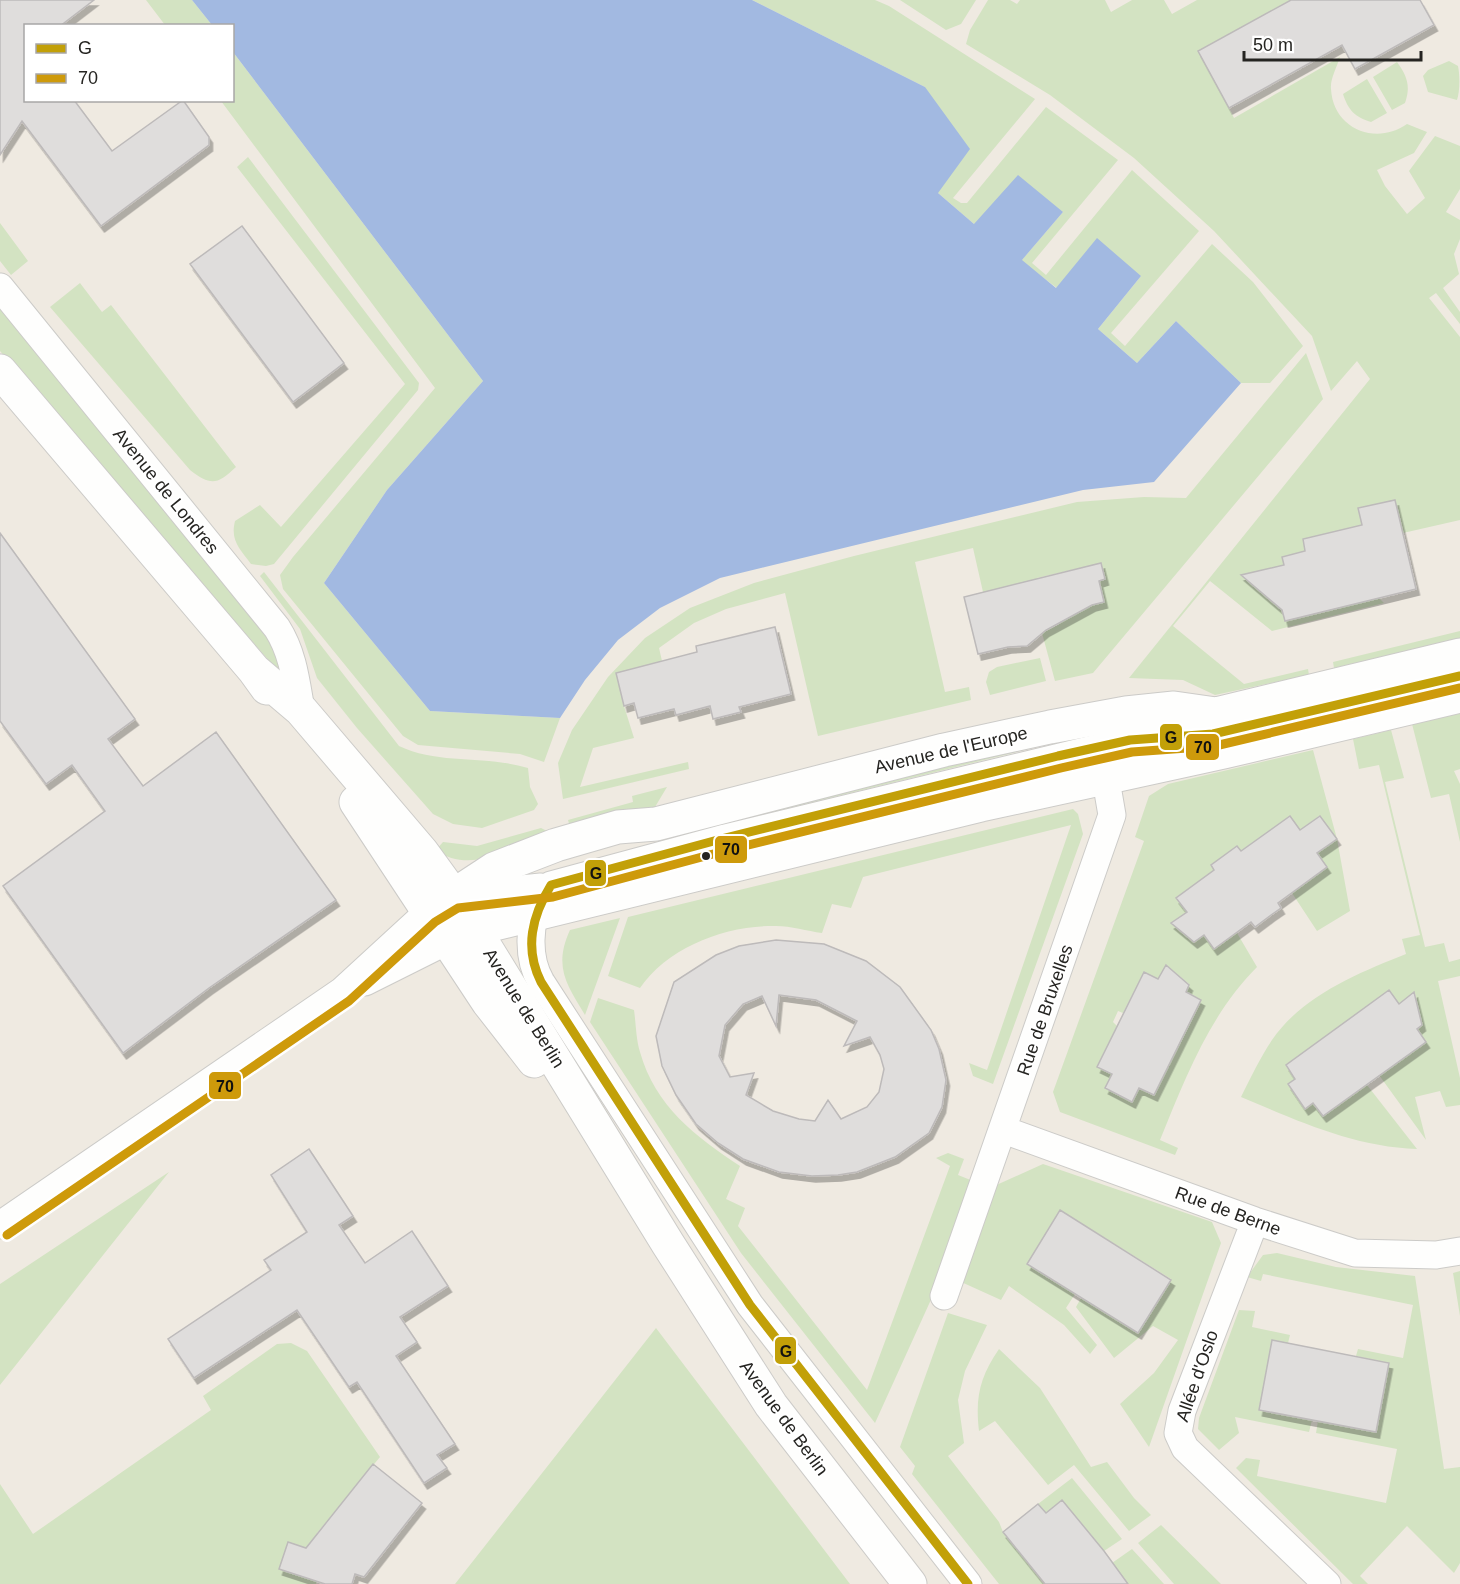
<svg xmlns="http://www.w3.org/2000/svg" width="1460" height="1584" viewBox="0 0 1460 1584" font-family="Helvetica,sans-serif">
  <defs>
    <filter id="shadow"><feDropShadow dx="3.5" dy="6" stdDeviation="0" flood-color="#0004"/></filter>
  </defs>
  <rect width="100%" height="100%" fill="#f8f6f3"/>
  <!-- built -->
  <path fill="#efeae1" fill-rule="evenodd" d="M0 0H1460V1584H0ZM26 26H232V100H26Z"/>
  <!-- green -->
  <path fill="#d3e3c2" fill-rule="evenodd" d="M146 0H192L212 25H165Z
    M752 0H875L889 6 1035 99 953 198 961 203H967L1046 107 1118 160 1032 263 1046 275 1132 170 1199 231 1111 333 1125 346 1212 244 1253 282 1303 346 1270 383H1241L1176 321 1137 363 1098 329 1141 276 1057 288 1021 261 1063 212 974 224 938 193 925 87Z
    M900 0H976L961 24 946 30Z
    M988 0H1010L1017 4 1020 0H1105L1111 12 1132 0H1164L1172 14 1197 0H1291L1199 51 1234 118 1340 57C1337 67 1330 79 1331 89 1333 129 1376 146 1407 124L1427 132 1414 153 1377 170 1385 186 1407 214 1425 198 1409 171 1435 136 1460 146V189L1446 212 1460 220V239L1454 254 1459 274 1443 288 1460 312V324L1436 293 1429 298 1460 337V520L1403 533 1394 500 1359 508 1362 525 1303 539 1305 551 1282 557 1284 565 1279 600 1285 621 1309 615 1308 607 1320 612 1379 598 1384 603 1272 631 1210 581 1173 626 1244 684 1308 669 1309 675 1215 695 1183 680 1129 678 1370 379 1357 361 1331 391 1312 336 1214 231 1134 158 1050 95 966 44 970 30Z
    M233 52 483 381 387 490 324 583 430 711 560 718 544 762 520 754 418 745 403 736 283 589 280 575 293 557 435 388 221 101 232 100Z
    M1449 61 1458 66C1460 76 1460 91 1457 100L1428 92 1423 76 1428 70Z
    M1397 62C1407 76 1411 86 1405 103L1392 110 1373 77Z
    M1367 79 1387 113 1371 122C1355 117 1348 110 1343 94Z
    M248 157 419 383 418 390 274 564 266 566 251 564C240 549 230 541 235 521L260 505 281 527 405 384 237 167Z
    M0 223 28 261 11 275 0 261Z
    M80 283 102 312 111 305 236 467C217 485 211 486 190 470L50 307Z
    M0 298 270 629 290 685 0 351Z
    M1306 353 1323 399 1093 673 1055 681 1042 633 1058 625 1099 581 1105 579 1101 563 1037 578 1040 591 983 592 973 548 915 562 945 692 969 687 971 700 818 736 785 593 726 609 694 623 659 648 662 661 624 706 634 738 593 748 580 787 688 762 689 769 563 799 558 763 572 730 608 677 645 638 690 608 754 583 854 556 1077 502 1144 497 1186 498Z
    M264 572 399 746C439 765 486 755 528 768L530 787 538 804 534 810 482 828 453 824 433 814 357 728 317 678 300 629 260 576Z
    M1460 631V638L1334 668 1333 662Z
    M1040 658 1046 681 990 695 986 682 989 672 997 667Z
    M1460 713V769L1454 771 1460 784V842L1449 794 1431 798 1412 724Z
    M1391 730 1404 778 1385 782 1425 947 1444 943 1449 962 1460 959V976L1438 981 1460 1078V1105L1446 1107 1440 1091 1415 1097 1426 1140 1379 1075 1422 1025 1415 993 1399 1004 1389 991 1286 1066 1295 1079 1288 1084 1305 1108 1313 1103 1323 1116 1367 1085 1417 1149C1354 1147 1298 1121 1241 1097 1251 1077 1260 1058 1272 1040 1302 996 1358 973 1406 954L1402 939 1420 935 1379 765 1359 769 1353 739Z
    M1047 737 1049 744 728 823 725 815Z
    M1313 750 1337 839 1350 911 1317 931 1292 893 1327 867 1317 853 1337 839 1319 816 1300 830 1290 816 1241 851 1237 846 1211 865 1214 870 1177 897 1187 912 1172 922 1204 935 1214 949 1237 933 1257 967C1209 1015 1185 1079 1160 1140L1178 1148 1175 1155 1060 1112 1053 1092 1144 841 1135 837 1149 796 1168 784ZM1166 965 1189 984 1186 992 1201 1000 1154 1095 1139 1088 1132 1102 1105 1088 1112 1074 1097 1067 1117 1026 1113 1022 1118 1011 1123 1013 1144 972 1158 979Z
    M667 787 652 812 570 827 568 820 633 802 632 796Z
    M1073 809 1078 814 1083 834 993 1084 973 1076 969 1063 987 1070 1071 825 863 877 851 908 832 904 822 933C807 931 791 926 776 926 726 925 668 947 640 988L608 976 628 917Z
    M541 828 551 833C518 846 470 876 436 850L443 842 477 846Z
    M620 918 585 1015C567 985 553 967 570 930Z
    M598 998 634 1010C636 1024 636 1039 640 1052 655 1106 696 1137 740 1166L726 1199 745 1208 738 1226 867 1390 950 1166 936 1158 948 1153 964 1159 958 1175 973 1181 934 1293 875 1423 741 1253 590 1022Z
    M1043 1164 1212 1222 1221 1243 1149 1447 1120 1404 1154 1373 1178 1340 1153 1326 1114 1358 1076 1307 1081 1298 1138 1333 1171 1279 1060 1210 1027 1264 1075 1294 1066 1308 1097 1345 1090 1354 1064 1325 1009 1286 1001 1300 959 1281 992 1187Z
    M169 1172 0 1385V1284Z
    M1277 1253 1336 1267 1415 1276 1444 1469 1460 1467V1563L1454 1573 1407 1526 1360 1576 1368 1584H1353L1236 1468 1246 1458 1260 1460 1257 1476 1386 1503 1397 1449 1316 1433 1318 1421 1376 1432 1389 1363 1356 1356 1358 1349 1403 1358 1413 1305 1263 1274 1261 1281 1247 1277 1263 1255Z
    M1460 1271V1316L1453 1273Z
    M1239 1310 1255 1311 1252 1327 1290 1335 1288 1343 1272 1340 1259 1409 1312 1420 1309 1432 1235 1417 1239 1433 1219 1450 1198 1429 1199 1418Z
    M948 1313 987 1325 965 1371 958 1400 964 1443 948 1456 999 1522 1003 1532 1045 1584H999L912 1474 915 1466 900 1447Z
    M656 1328 850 1584H455Z
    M291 1343 307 1351 380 1457 317 1533 339 1551 279 1569 317 1581 316 1584H0V1484L33 1534 211 1410 203 1396 277 1344Z
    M999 1349 1040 1388 1091 1467 1107 1462 1134 1498 1151 1515 1129 1531 1074 1465 1048 1485 995 1421 979 1431C975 1397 980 1377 999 1349Z
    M1072 1478 1122 1539 1104 1551 1062 1500 1046 1513 1038 1504Z
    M1161 1525 1221 1584H1174L1138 1543Z
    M1132 1549 1164 1584H1128L1112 1563Z"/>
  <!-- water -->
  <path fill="#a2b9e1" d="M192 0H752L925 87 970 149 938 193 974 224 1018 175 1063 212 1022 260 1056 288 1097 238 1141 276 1098 329 1137 363 1176 321 1241 383 1154 482 1083 490 720 578 660 608 618 640 585 680 560 718 430 711 324 583 387 490 483 381 233 52 232 26 212 25Z"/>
  <!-- building -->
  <path fill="#dfdddc" stroke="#bdbaba" stroke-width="1.5" fill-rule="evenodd" filter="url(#shadow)" d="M0 0H94L60 26H26V100H74L112 151 183 100 209 137V145L101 226 22 121 0 155Z
    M1291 0H1420L1434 25 1355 69 1342 45 1229 108 1198 51Z
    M242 226 344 363 293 402 190 264Z
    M1395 500 1416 589 1285 621 1282 610 1241 575 1284 565 1282 557 1305 551 1303 539 1362 525 1358 508Z
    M0 533 135 719 108 739 143 786 216 732 336 900 209 988 123 1053 3 886 105 811 72 765 46 784 0 721Z
    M1101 563 1105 579 1099 581 1104 602 1092 605 1046 630 1027 646 1008 647 978 654 964 597Z
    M775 627 791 694 739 707 741 712 713 719 710 706 676 715 674 709 638 718 634 703 624 706 616 673 697 652 696 646Z
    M1290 816 1300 830 1320 816 1337 839 1317 853 1327 867 1278 903 1281 908 1271 915 1255 927 1251 922 1214 949 1204 935 1194 942 1171 923 1187 912 1176 898 1214 870 1211 865 1237 846 1241 851Z
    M776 940 824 944 866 961 900 987 931 1030 939 1049 946 1080 942 1107 929 1133 895 1157 857 1172 838 1175 812 1176 779 1172 743 1159 718 1143 696 1124 676 1095 662 1066 656 1036 674 982 716 955 739 946ZM779 995 816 1000 857 1021 844 1046 870 1037 880 1055 884 1069 879 1092 867 1107 841 1119 828 1100 815 1121 799 1119 773 1111 746 1095 754 1073 730 1077 719 1056 725 1025 743 1004 762 996 776 1026Z
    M1166 965 1189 985 1186 992 1201 1000 1154 1095 1139 1088 1132 1102 1105 1088 1112 1074 1097 1067 1144 972 1158 979Z
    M1389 990 1399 1004 1414 992 1422 1025 1417 1029 1426 1042 1323 1116 1313 1103 1305 1109 1288 1084 1295 1079 1286 1065Z
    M309 1149 353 1216 339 1225 365 1263 412 1231 448 1286 400 1317 417 1342 396 1356 455 1444 437 1455 447 1468 424 1483 357 1382 349 1387 297 1310 194 1378 168 1339 271 1270 264 1260 307 1232 271 1175Z
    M1060 1210 1171 1280 1138 1333 1027 1264Z
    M1272 1340 1389 1363 1376 1432 1259 1410Z
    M373 1464 422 1503 364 1577 355 1574 352 1584H325L279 1569 288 1542 306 1548Z
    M1062 1500 1104 1551 1128 1584H1045L1003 1532 1038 1504 1046 1513Z"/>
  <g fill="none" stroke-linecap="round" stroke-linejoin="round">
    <defs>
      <path id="street" d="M0 287 277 628C293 653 296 681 301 710
        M454 896 541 887
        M542 898C528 922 527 958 541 982L750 1305 968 1584
        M496 916 551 885 725 838 1130 740 1213 734 1460 676
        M365 982 447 941
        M1004 1130 1255 1221 1355 1253 1436 1255 1460 1251
        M1255 1221 1182 1411 1178 1433 1185 1448 1327 1584
        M0 1225 342 991 428 912
        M944 1296 1112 815 1102 757"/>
      <path id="secondary" d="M0 371 254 670 267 688
        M254 670 301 710 422 852 454 896 668 1244 771 1405 910 1584
        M356 802 488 1002 534 1061
        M436 907 494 869 556 845 618 827 656 824 944 750 1050 727 1126 713 1174 708 1216 714 1460 655
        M456 937 474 929 981 805 1224 752 1460 696"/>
    </defs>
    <!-- street casing -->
    <use href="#street" stroke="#cccbc8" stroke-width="29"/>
    <!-- secondary casing -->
    <use href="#secondary" stroke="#cccbc8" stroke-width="35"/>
    <!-- street -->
    <use href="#street" stroke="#fefefd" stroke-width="27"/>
    <!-- secondary -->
    <use href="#secondary" stroke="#fefefd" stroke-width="33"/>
    <defs>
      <path id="bus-1" d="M968 1584 750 1305 541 982C524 948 532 916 551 885L725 838 1058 756 1130 740 1213 734 1460 676"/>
      <path id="bus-2" d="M7 1235 349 1001 435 922 458 908 553 897 728 850 1061 768 1132 752 1215 746 1460 688"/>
    </defs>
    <!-- bus-1 casing -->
    <use href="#bus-1" stroke="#fff" stroke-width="14"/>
    <!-- bus-2 casing -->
    <use href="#bus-2" stroke="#fff" stroke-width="14"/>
    <!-- bus-1 -->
    <use href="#bus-1" stroke="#c2a008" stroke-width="9"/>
    <!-- bus-2 -->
    <use href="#bus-2" stroke="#ce9a0b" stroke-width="9"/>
  </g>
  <!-- markers -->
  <circle fill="#252421" stroke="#fff" stroke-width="2" cx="706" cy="856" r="5"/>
  <g text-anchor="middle" stroke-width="4.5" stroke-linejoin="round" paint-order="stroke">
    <!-- street labels -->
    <g font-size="18" fill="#252421" stroke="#fff">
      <text transform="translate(166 491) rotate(51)" y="6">Avenue de Londres</text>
      <text transform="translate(951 750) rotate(-13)" y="6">Avenue de l'Europe</text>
      <text transform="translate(524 1008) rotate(58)" y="6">Avenue de Berlin</text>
      <text transform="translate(1045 1010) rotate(-71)" y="6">Rue de Bruxelles</text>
      <text transform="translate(1228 1211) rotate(20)" y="6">Rue de Berne</text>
      <text transform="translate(1197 1376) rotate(-71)" y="6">Allée d'Oslo</text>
      <text transform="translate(784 1418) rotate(54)" y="6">Avenue de Berlin</text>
    </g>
  </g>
  <g stroke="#fff" stroke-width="2">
    <rect x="1159" y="723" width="24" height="28" rx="6" fill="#c2a008"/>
    <rect x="1185" y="733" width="35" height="28" rx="6" fill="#ce9a0b"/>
    <rect x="714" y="835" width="34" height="29" rx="6" fill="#ce9a0b"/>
    <rect x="584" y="859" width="23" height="28" rx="6" fill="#c2a008"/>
    <rect x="208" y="1071" width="34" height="29" rx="6" fill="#ce9a0b"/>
    <rect x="774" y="1336" width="23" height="29" rx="6" fill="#c2a008"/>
  </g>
  <g font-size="16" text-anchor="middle" font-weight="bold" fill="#111">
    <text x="1171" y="743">G</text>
    <text x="1203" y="753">70</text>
    <text x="731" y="855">70</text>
    <text x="596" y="879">G</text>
    <text x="225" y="1092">70</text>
    <text x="786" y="1357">G</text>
  </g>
  <!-- legend -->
  <rect x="24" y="24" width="210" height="78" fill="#ffffff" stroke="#a8a7a6" stroke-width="1.5"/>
  <rect x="36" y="44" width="30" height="9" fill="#c2a008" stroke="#a8a7a6" stroke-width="1.5"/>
  <text x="78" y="54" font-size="18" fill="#252421">G</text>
  <rect x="36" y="74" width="30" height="9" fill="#ce9a0b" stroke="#a8a7a6" stroke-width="1.5"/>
  <text x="78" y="84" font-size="18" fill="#252421">70</text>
  <!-- scale -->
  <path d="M1244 51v9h177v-9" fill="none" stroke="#252421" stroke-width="3"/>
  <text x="1253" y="51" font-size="18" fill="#252421" stroke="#ffffff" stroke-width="4.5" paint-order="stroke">50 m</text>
</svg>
